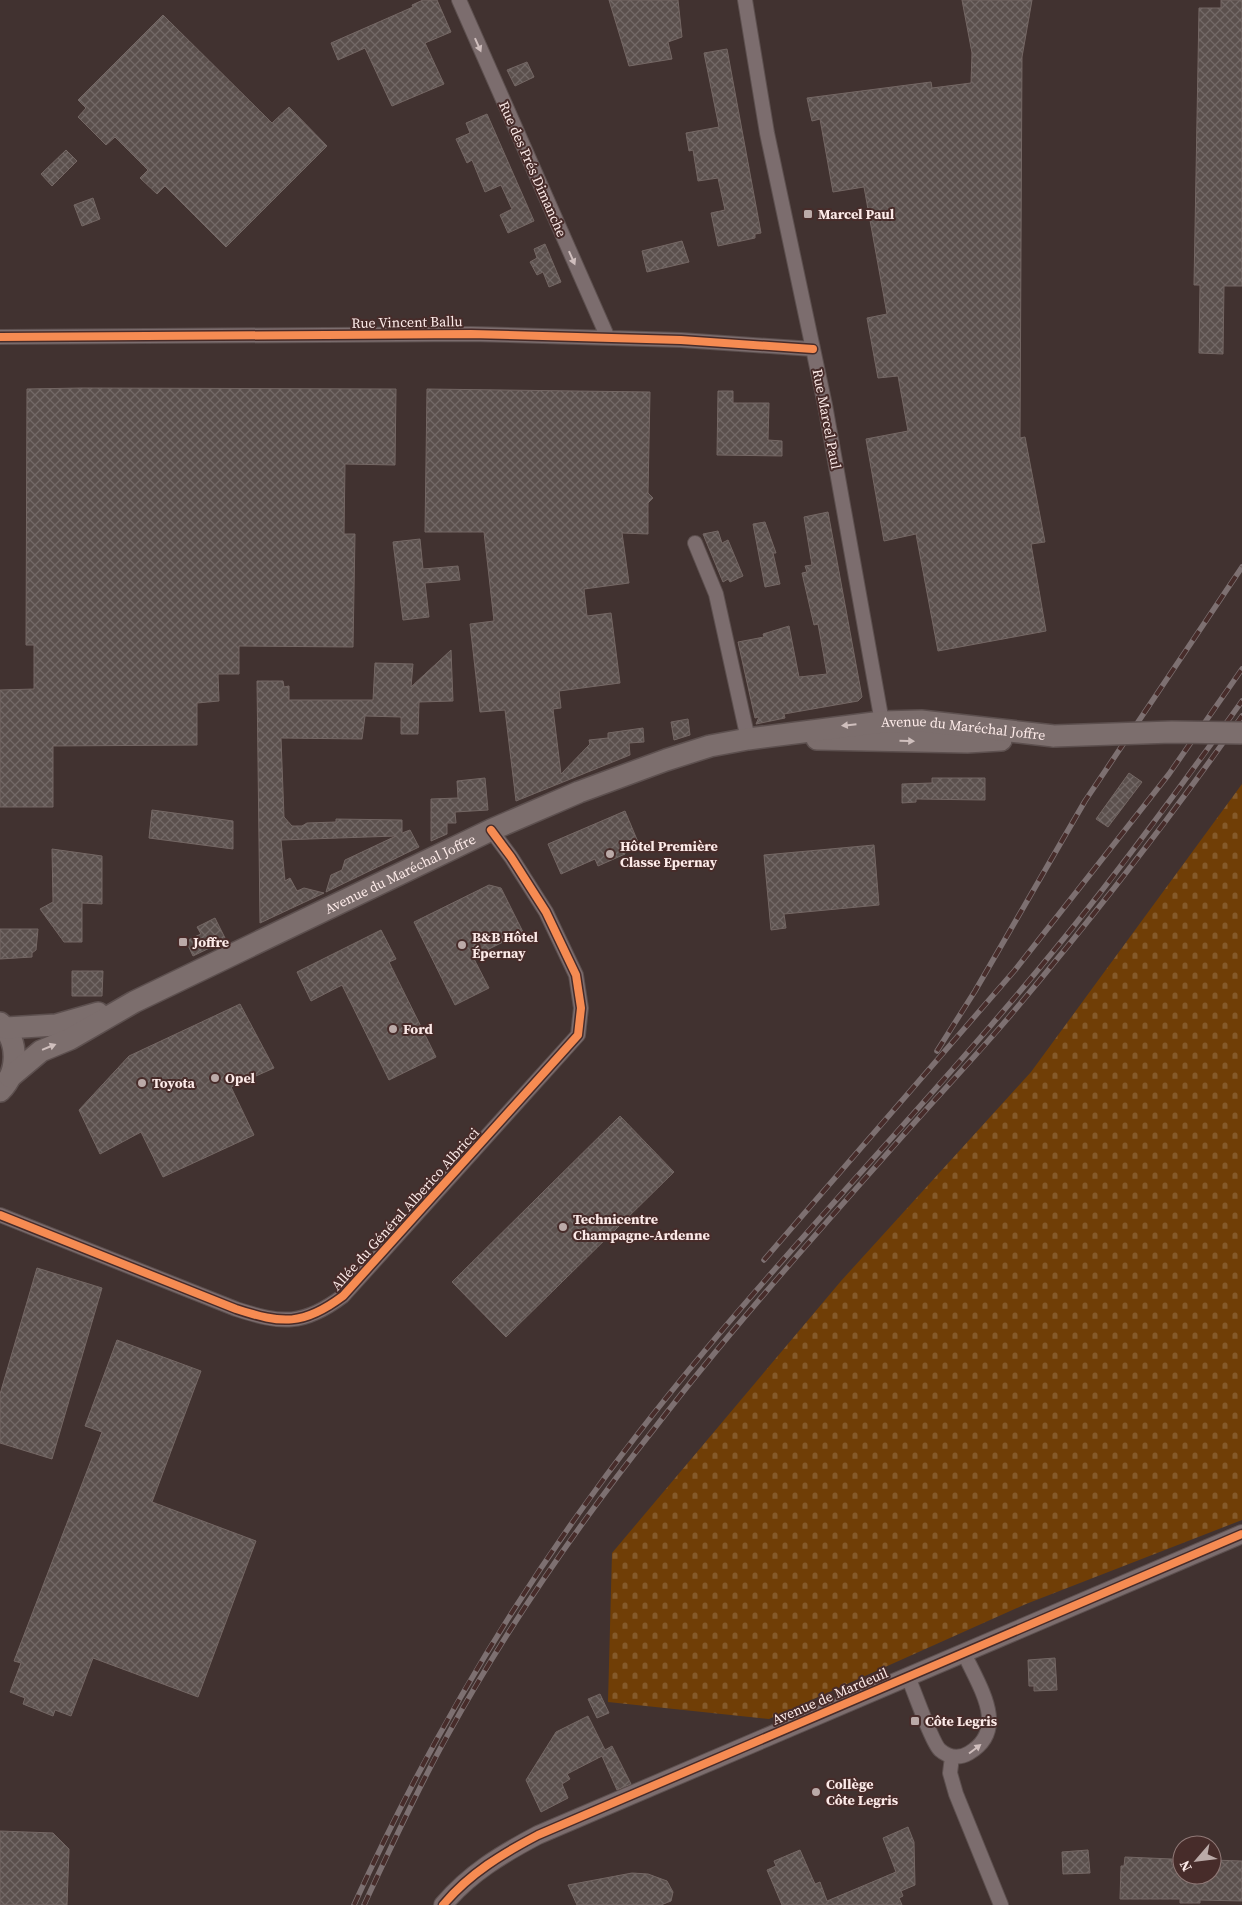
<svg xmlns="http://www.w3.org/2000/svg" width="1242" height="1905" viewBox="0 0 1242 1905" font-family="'Source Serif 4',serif">
  <defs>
    <pattern id="cemetery-stones" width="16" height="16" patternUnits="userSpaceOnUse" patternTransform="scale(1.25)"><rect width="16" height="16" fill="#703e06"/><path d="M2 7V4a2 2 0 0 1 4 0v3zM10 15v-3a2 2 0 0 1 4 0v3z" fill="#855a2a"/></pattern>
    <pattern id="building-cross-hatch" width="8" height="8" patternUnits="userSpaceOnUse" patternTransform="scale(1.25)"><rect width="8" height="8" fill="#5b504d"/><path d="M0 0l8 8M0 8l8-8" fill="none" stroke="#736967"/></pattern>
  </defs>
  <rect width="100%" height="100%" fill="#413230"/>
  <!-- cemetery -->
  <path fill="url(#cemetery-stones)" d="M1242 784V1520L1026 1604 769 1719 608 1702 612 1553 841 1281 1031 1072Z"/>
  <!-- building -->
  <path fill="url(#building-cross-hatch)" stroke="#746764" d="M423 0H437L451 32 425 43 444 84 392 106 365 48 338 60 331 43 413 7 412 5Z
    M609 0H678L682 37 668 42 672 59 629 66Z
    M962 0H1032L1022 57 1020 438 1025 437 1045 542 1031 544 1046 631 938 651 916 534 884 541 866 439 908 431 898 376 878 378 867 318 887 314 864 187 833 192 820 119 812 121 807 98 931 82 932 88 971 83 972 53Z
    M1221 0H1242V286H1224L1223 354 1199 353 1200 285H1194L1199 8H1221Z
    M163 15 272 123 289 107 327 146 226 247 165 186 157 194 140 178 148 170 115 137 106 145 78 117 86 108 78 100Z
    M727 49 761 233 755 234V238L718 246 711 213 725 210 718 178 698 181 693 150 689 151 686 133 719 127 704 53Z
    M527 62 534 77 515 86 507 70Z
    M487 114 534 221 508 233 500 215 512 209 501 185 485 192 472 160 467 163 456 139 470 133 466 123Z
    M66 150 77 161 52 186 41 174Z
    M93 198 100 219 82 226 74 205Z
    M682 241 689 262 647 272 642 251Z
    M545 244 561 282 549 287 543 272 537 275 530 262 537 258 534 249Z
    M82 388 396 389 395 465 345 464 344 534H355L353 647 239 646V674H218L219 701 197 703V745L53 746V807H0V690L34 689V645H26L27 389Z
    M427 389 650 392 648 493 653 498 648 503V534L622 533 629 583 584 589 587 616 611 613 620 683 559 691 561 708 553 709 561 774 590 744 589 740 608 738V733L643 728 644 742 629 743 630 755 516 801 505 710 480 712 470 624 494 621 484 532H425Z
    M718 391H733V403H769L768 440 782 441V456L717 455Z
    M828 512 862 697 858 701 784 714 785 718 756 724 759 717 755 718 738 642 764 637 763 634 789 626 799 677 827 674 818 624 814 625 802 573 807 572 805 566 812 565 804 517Z
    M765 522 776 553H773L780 584 765 587 753 524Z
    M718 531 722 543 728 540 743 576 730 582 728 579 723 582 703 534Z
    M420 539 423 569 458 566 460 580 425 583 429 617 403 620 393 542Z
    M451 650 453 701 419 702 418 734H401V717L365 716 362 739 281 738 284 817 292 826H302L307 823 336 822V819L402 820V833L410 830 419 847 326 892 331 875 342 870 345 860 396 836 281 840 285 881 290 878 297 891 304 888 324 893 260 923 257 681H283L284 687 289 686V700H373L375 663 413 664 411 687Z
    M688 719 690 735 674 740 671 722Z
    M1129 773 1142 782 1108 827 1096 819Z
    M485 778 488 810 455 812 456 823H447V834L431 841V799L458 798 457 781Z
    M932 778H985V800L916 799V802L902 803V784L932 783Z
    M152 810 233 821V849L149 838Z
    M625 811 638 842 623 848 625 854 598 866 595 859 561 874 548 844Z
    M874 845 879 905 784 914 786 928 771 930 764 855Z
    M52 849 102 856V904L82 903V942H64L40 909 53 902Z
    M489 885 501 888 523 932 473 957 489 988 455 1005 414 922Z
    M215 918 226 940 193 956 186 941 201 934 197 927Z
    M0 929H38L36 950 32 953V957L0 959Z
    M381 930 396 959 389 962 436 1057 389 1080 342 985 311 1001 297 972Z
    M72 971H103L102 996H72Z
    M240 1004 274 1068 231 1087 254 1135 163 1177 141 1132 100 1154 79 1110 129 1056Z
    M620 1116 674 1172 506 1337 452 1282Z
    M37 1268 102 1288 52 1459 0 1443V1394Z
    M117 1340 201 1371 152 1502 256 1541 198 1697 93 1658 71 1716 55 1710 53 1716 23 1704 25 1698 10 1692 21 1663 14 1661 102 1432 85 1426Z
    M1055 1658 1057 1690 1034 1691V1686H1029L1028 1660Z
    M600 1694 609 1713 597 1718 588 1699Z
    M588 1716 605 1750 612 1746 631 1784 617 1790 602 1756 567 1774 570 1779 562 1784 568 1798 541 1812 526 1780 556 1732Z
    M908 1827 914 1842 915 1885 901 1891 903 1896 899 1898 902 1905H782L767 1870 776 1866 774 1861 800 1850 815 1884 820 1882 827 1901 896 1872 883 1838Z
    M0 1831 53 1833 69 1849 67 1905H0Z
    M1088 1850 1090 1873 1063 1874 1062 1852Z
    M1125 1857 1172 1859V1865H1182V1875H1212V1860L1242 1861V1901L1200 1900V1903H1180V1899H1120L1121 1866H1124Z
    M632 1873 648 1874 667 1881 673 1892 671 1901 661 1905H577L568 1885Z"/>
  <g fill="none" stroke-linecap="round" stroke-linejoin="round">
    <defs>
      <path id="minor" d="M459 0 608 338
        M745 0 767 133 825 405 882 722
        M0 337 471 334 681 340 813 349
        M695 543 716 594 748 739
        M0 1215 236 1309C282 1324 303 1326 343 1296L578 1035 581 1008 576 975 546 912 511 857 491 830
        M908 1677C914 1690 932 1743 940 1750 948 1757 959 1759 969 1753 1010 1729 978 1685 964 1653
        M952 1757 950 1773 956 1794 1001 1905"/>
      <path id="tertiary" d="M443 1905C470 1873 502 1854 538 1835L1242 1534"/>
      <g id="primary">
        <path d="M817 739 967 742 1001 740"/>
        <path d="M0 1023C19 1041 19 1072 0 1091"/>
        <path d="M6 1028 56 1025 98 1013"/>
        <path id="s1" d="M10 1077 41 1051 70 1039 134 1002 491 830 579 792 666 760 710 746 748 739 882 722 921 721 1054 736"/>
      </g>
    </defs>
    <!-- minor casing -->
    <use href="#minor" stroke="#5d504f" stroke-width="16"/>
    <!-- tertiary casing -->
    <use href="#tertiary" stroke="#5d504f" stroke-width="20"/>
    <!-- primary casing -->
    <use href="#primary" stroke="#5d504f" stroke-width="24"/>
    <!-- minor -->
    <use href="#minor" stroke="#7c6d6e" stroke-width="14"/>
    <!-- tertiary -->
    <use href="#tertiary" stroke="#7c6d6e" stroke-width="18"/>
    <!-- primary -->
    <use href="#primary" stroke="#7c6e6d" stroke-width="21"/>
    <defs>
      <path id="rail" d="M937 1051 975 991 1085 801 1242 567
        M764 1260 1015 970 1169 774 1242 669
        M354 1905C420 1759 498 1624 592 1495 732 1301 905 1133 1056 948 1121 869 1182 785 1242 701
        M364 1905C390 1849 416 1792 446 1738 506 1629 577 1526 654 1429 731 1329 816 1234 900 1139 936 1098 974 1058 1009 1017 1091 920 1169 820 1242 716"/>
    </defs>
    <!-- rail casing -->
    <use href="#rail" stroke="#7d7071" stroke-width="5.5"/>
    <!-- rail -->
    <use href="#rail" stroke="#472c2a" stroke-width="4" stroke-dasharray="11" stroke-linecap="butt"/>
    <defs>
      <path id="primary-bridge" d="M1054 736 1172 732 1242 733"/>
    </defs>
    <!-- primary-bridge casing -->
    <use href="#primary-bridge" stroke="#5d504f" stroke-width="24" stroke-linecap="butt"/>
    <!-- primary-bridge -->
    <use href="#primary-bridge" stroke="#7c6e6d" stroke-width="21"/>
    <defs>
      <path id="cycleway" d="M0 337 471 334 681 340 813 349
        M0 1215 236 1309C282 1324 303 1326 343 1296L578 1035 581 1008 576 975 546 912 511 857 491 830
        M443 1905C470 1873 502 1854 538 1835L1242 1534"/>
    </defs>
    <!-- cycleway casing -->
    <use href="#cycleway" stroke="#472c2a" stroke-width="11"/>
    <!-- cycleway -->
    <use href="#cycleway" stroke="#f68b52" stroke-width="8"/>
  </g>
  <!-- one-way arrows -->
  <defs><path id="oneway-solid" d="M-6-.8H1V-3.2L6.5 0L1 3.2V.8H-6Z" transform="scale(1.25)"/></defs>
  <g fill="#cfbebd">
    <use href="#oneway-solid" transform="translate(478 45) rotate(66)"/>
    <use href="#oneway-solid" transform="translate(572 258) rotate(66)"/>
    <use href="#oneway-solid" transform="translate(975 1749) rotate(-37)"/>
  </g>
  <g fill="#cfbfbd">
    <use href="#oneway-solid" transform="translate(849 725) rotate(174)"/>
    <use href="#oneway-solid" transform="translate(907 741) rotate(1)"/>
    <use href="#oneway-solid" transform="translate(49 1047) rotate(-22)"/>
  </g>
  <!-- markers -->
  <g fill="#bbaaa8" stroke="#472c2a" stroke-width="2">
    <rect x="803" y="209" width="10" height="10" rx="2.5"/>
    <circle cx="610" cy="854" r="5"/>
    <rect x="178" y="937" width="10" height="10" rx="2.5"/>
    <circle cx="462" cy="945" r="5"/>
    <circle cx="393" cy="1029" r="5"/>
    <circle cx="215" cy="1078" r="5"/>
    <circle cx="142" cy="1083" r="5"/>
    <circle cx="563" cy="1227" r="5"/>
    <rect x="910" y="1716" width="10" height="10" rx="2.5"/>
    <circle cx="816" cy="1792" r="5"/>
  </g>
  <g text-anchor="middle" stroke-width="4" stroke-linejoin="round" paint-order="stroke">
    <!-- street labels -->
    <g font-size="14" fill="#fceae8" stroke="#472c2a">
      <text transform="translate(533 169) rotate(66)" y="5">Rue des Prés Dimanche</text>
      <text transform="translate(407 322) rotate(-1)" y="5">Rue Vincent Ballu</text>
      <text transform="translate(827 419) rotate(79)" y="5">Rue Marcel Paul</text>
      <text dy="5" stroke="none"><textPath href="#s1" startOffset="1032">Avenue du Maréchal Joffre</textPath></text>
      <text dy="5" stroke="none"><textPath href="#s1" startOffset="441">Avenue du Maréchal Joffre</textPath></text>
      <text transform="translate(405 1209) rotate(-48)" y="5">Allée du Général Alberico Albricci</text>
      <text transform="translate(830 1696) rotate(-23)" y="5">Avenue de Mardeuil</text>
    </g>
    <!-- poi labels -->
    <g font-size="14" font-weight="bold" fill="#fceae8" stroke="#472c2a" text-anchor="start">
      <text x="818" y="219">Marcel Paul</text>
      <text x="620" y="851">Hôtel Première<tspan x="620" dy="16">Classe Epernay</tspan></text>
      <text x="472" y="942">B&amp;B Hôtel<tspan x="472" dy="16">Épernay</tspan></text>
      <text x="193" y="947">Joffre</text>
      <text x="403" y="1034">Ford</text>
      <text x="225" y="1083">Opel</text>
      <text x="152" y="1088">Toyota</text>
      <text x="573" y="1224">Technicentre<tspan x="573" dy="16">Champagne-Ardenne</tspan></text>
      <text x="925" y="1726">Côte Legris</text>
      <text x="826" y="1789">Collège<tspan x="826" dy="16">Côte Legris</tspan></text>
    </g>
  </g>
  <!-- north arrow -->
  <g transform="translate(1197 1860) rotate(242)"><circle r="24" fill="#472c2a" stroke="#8f7876"/>
  <path d="M0-4L9 19L0 12L-9 19Z" fill="#bbaaa8"/>
  <text y="-8" font-size="14" font-weight="bold" text-anchor="middle" fill="#fceae8">N</text>
  </g>
</svg>
